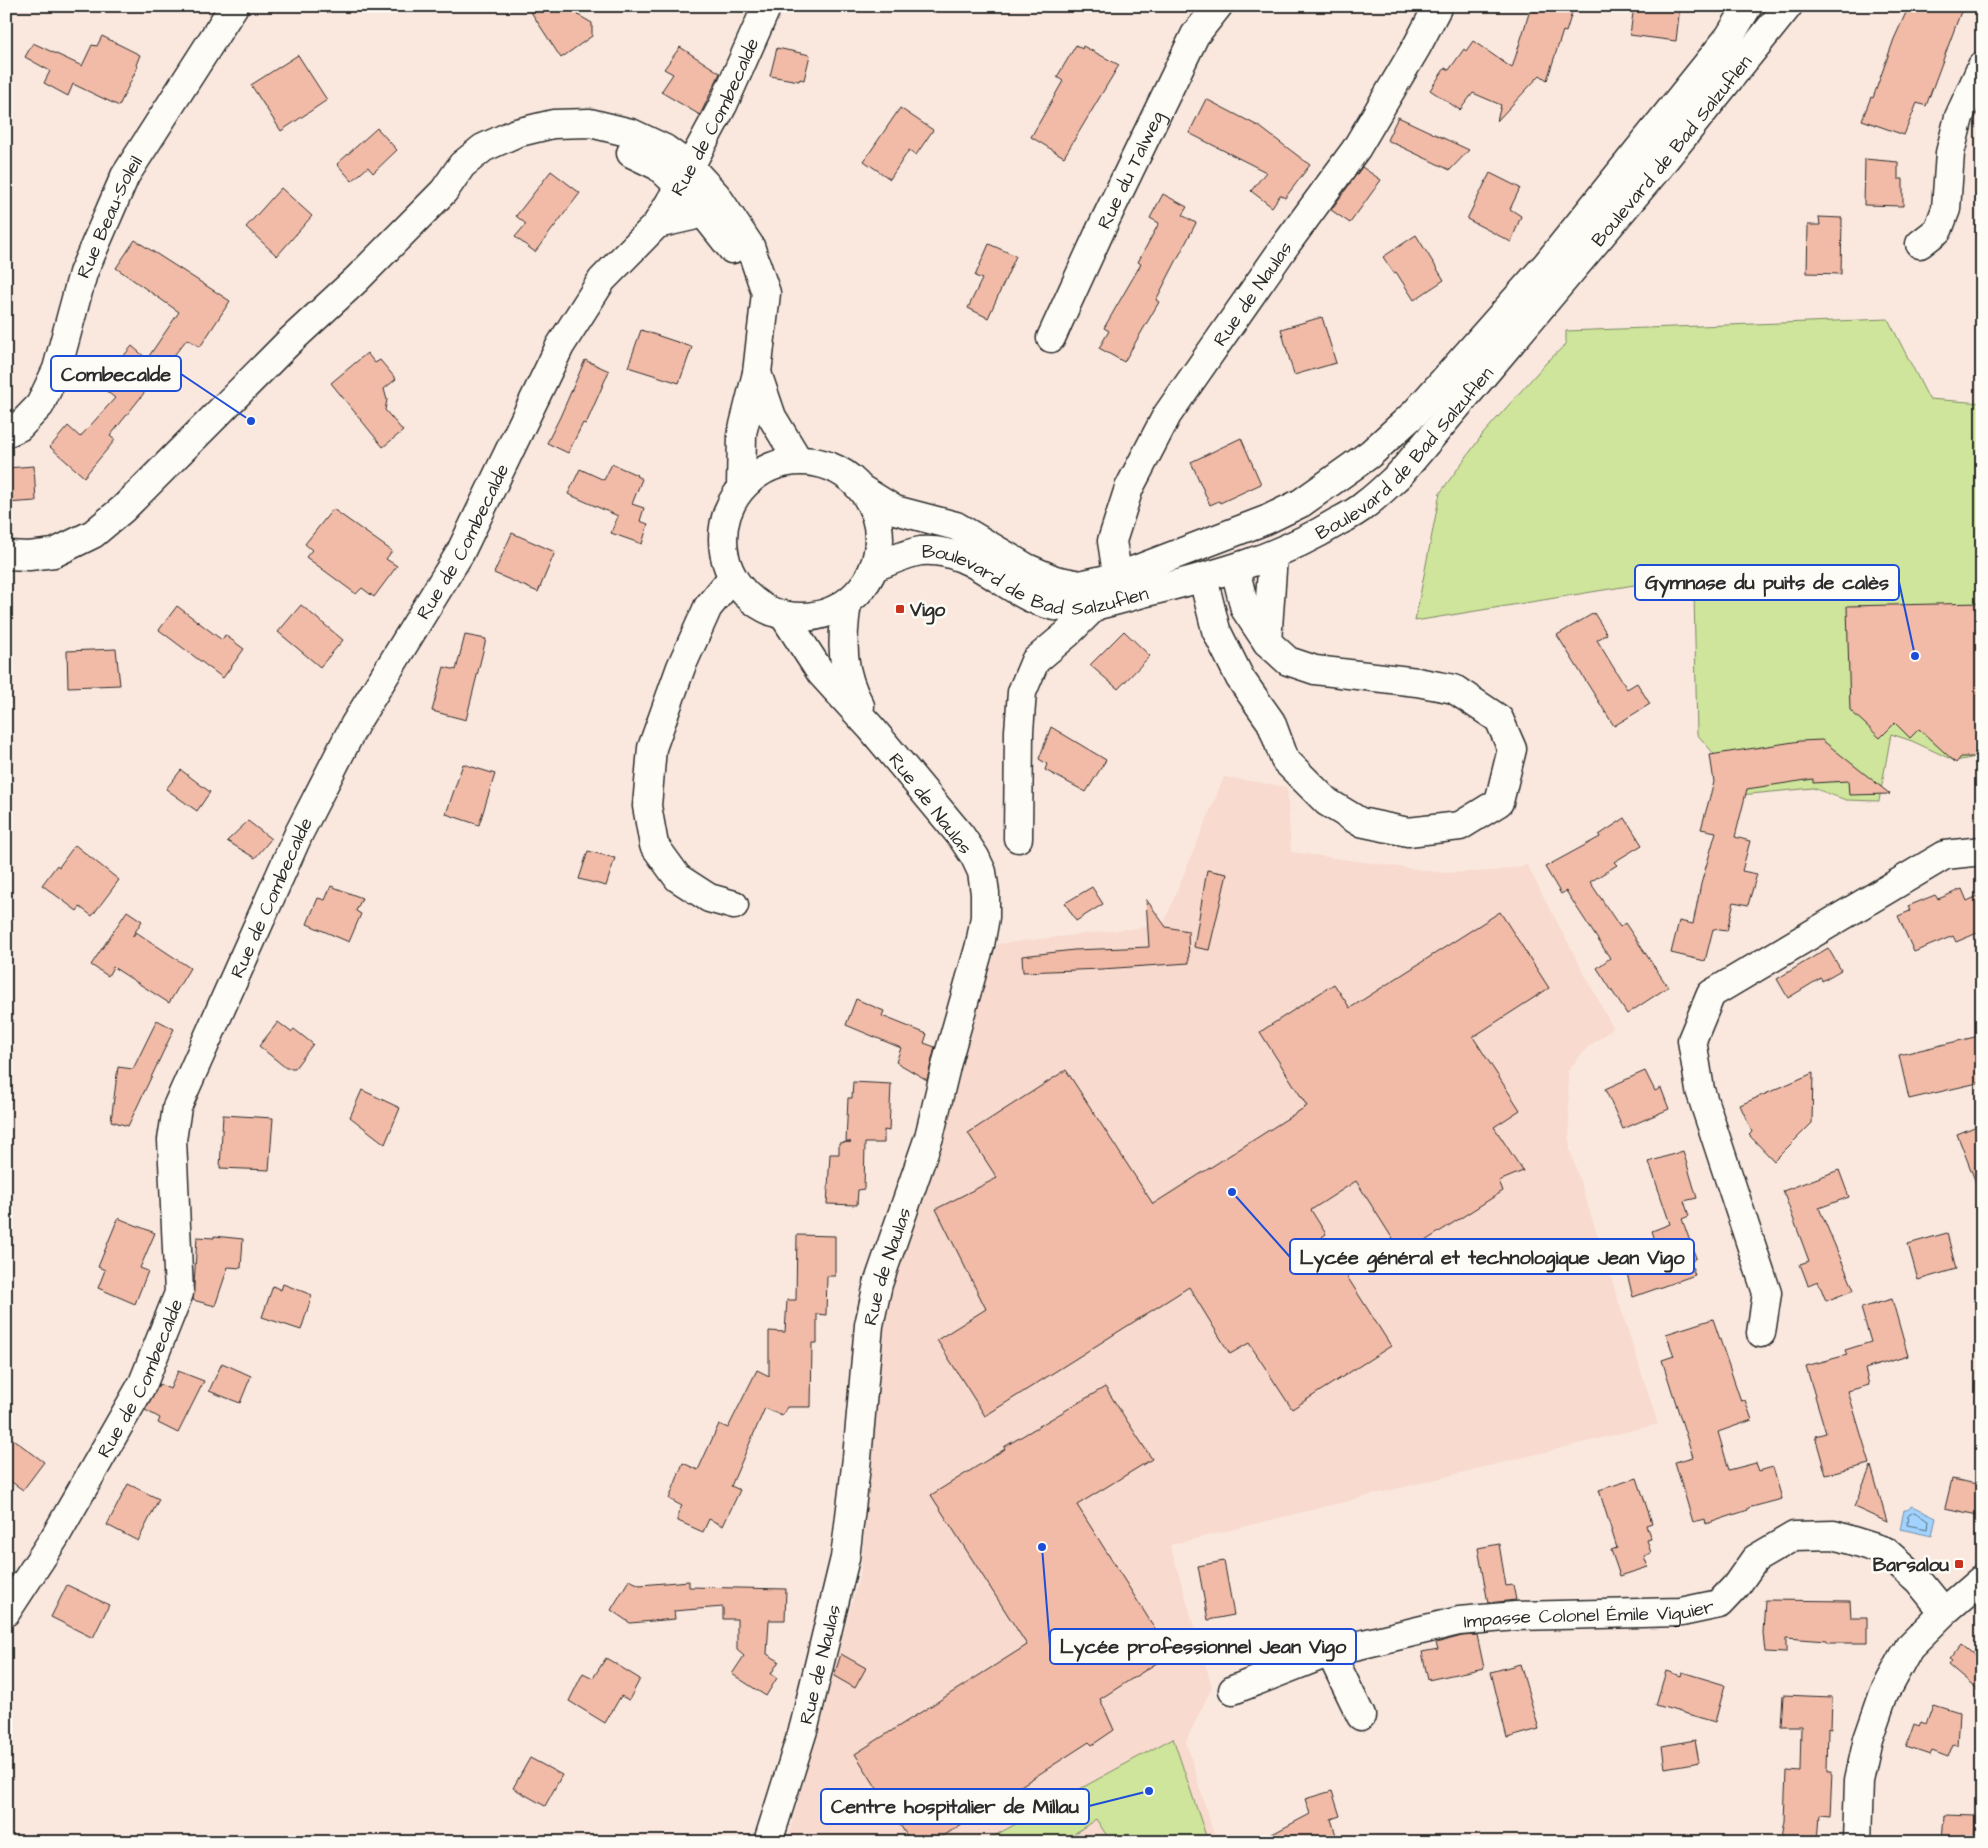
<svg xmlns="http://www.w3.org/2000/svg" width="1988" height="1848" viewBox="0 0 1988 1848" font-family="'Architects Daughter',sans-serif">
  <rect width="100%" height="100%" fill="#fae8df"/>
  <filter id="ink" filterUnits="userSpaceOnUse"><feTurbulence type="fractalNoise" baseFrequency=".02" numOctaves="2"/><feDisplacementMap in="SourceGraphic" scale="10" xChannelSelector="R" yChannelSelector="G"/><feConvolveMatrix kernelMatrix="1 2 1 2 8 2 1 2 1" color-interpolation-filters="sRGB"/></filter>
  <g filter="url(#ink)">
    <!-- built -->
    <path fill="#f8dace" d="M1224 777 1287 787 1291 852 1444 873 1494 871 1527 865 1613 1028 1587 1048 1568 1071 1570 1150 1658 1424 1170 1545 1212 1687 1186 1741 1216 1842H787L861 1570 887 1277 998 944 1163 925Z"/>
    <!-- green -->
    <path fill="#cee59b" stroke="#7c8863" d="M1888 319 1929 399 1982 403V756L1955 761 1912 741 1891 734 1879 801 1846 800 1813 788 1730 796 1716 794 1714 754 1697 734 1694 594 1683 577 1415 621 1440 493 1483 434 1546 363 1566 344V331Z
      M1173 1738 1208 1842H1145L1144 1839 1137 1842H1111L1096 1819 1062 1842H983Z"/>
    <!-- water -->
    <path fill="#a1d3fe" stroke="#7290aa" d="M1913 1506 1936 1517 1932 1536 1900 1529 1904 1510H1907Z"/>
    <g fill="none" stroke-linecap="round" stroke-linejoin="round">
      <!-- shore -->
      <path stroke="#5a6e7f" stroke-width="1" d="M1914 1512 1929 1520 1928 1529 1907 1525 1908 1516Z"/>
    </g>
    <!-- building -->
    <path fill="#f2bba7" stroke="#2b2b2b" d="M527 6H573L578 15 592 23V36L561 58Z
      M1537 6H1574L1566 32 1563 31 1547 80 1540 75 1497 121 1501 105 1473 93 1460 110 1430 90 1445 68 1449 70 1464 49 1466 51 1473 41 1512 68 1530 10 1536 12Z
      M1634 6H1680L1676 41 1630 35Z
      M1909 6H1963L1926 106 1917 103 1904 135 1862 120 1871 97 1873 98 1894 39Z
      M102 36 140 55 136 65 138 66 119 106 73 84 68 96 44 83 50 71 25 57 33 43 82 66 92 45 97 46Z
      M1076 45 1082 49 1083 46 1119 65 1064 157 1031 137 1063 81 1057 77Z
      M680 47 720 73 700 115 661 92 673 74 664 69Z
      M777 48 810 55 804 80 800 79 799 81 770 76Z
      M298 55 327 100 281 131 251 85Z
      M1206 99 1260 127 1310 165 1285 198 1280 195 1272 207 1251 191 1266 172 1189 133Z
      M900 108 933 130 916 155 909 150 890 179 864 161Z
      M1398 117 1469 150 1450 170 1387 140Z
      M377 128 397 150 373 173 368 167 352 181 337 164Z
      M1865 159 1898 162V179H1903V206L1864 205Z
      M1362 167 1381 180 1350 223 1331 210Z
      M551 171 580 193 535 252 515 237 526 224 516 216Z
      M1490 173 1520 188 1510 209 1521 216 1511 242 1467 219Z
      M281 188 312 216 277 256 246 227Z
      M1163 194 1187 207 1182 215 1196 223 1156 300 1159 302 1124 362 1099 348 1109 331 1104 328 1141 264 1138 262 1159 223 1150 218Z
      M1819 217 1842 218 1841 274 1807 273 1808 225H1820Z
      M1416 235 1444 280 1414 300 1396 272 1394 273 1383 257Z
      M135 240 230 301 200 347 187 339 110 436 115 440 84 477 50 447 68 426 80 437 115 398 99 385 132 346 147 359 179 312 116 268Z
      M989 244 1016 256 988 318 968 308 982 279 975 276Z
      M1322 317 1336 363 1294 375 1281 329Z
      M641 330 692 347 679 383 628 367Z
      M367 353 375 363 380 360 396 379 384 389 387 400 385 410 403 431 383 447 331 383Z
      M585 360 609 371 586 424 583 423 568 453 547 443 560 417Z
      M1241 438 1261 484 1220 503 1219 501 1210 505 1191 462Z
      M612 464 637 475 636 476 642 479 632 504 644 508 640 521 648 524 642 544 611 533 618 516 568 494 580 469 604 480Z
      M34 466 36 501 6 503V468Z
      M333 509 392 551 386 559 397 566 374 597 362 588 356 594 306 557 312 550 305 544Z
      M512 533 555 552 538 592 494 573Z
      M1982 603V757H1961L1956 763 1919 729 1910 738 1895 723 1880 738 1850 710 1847 606Z
      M301 605 343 640 320 667 278 632Z
      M177 606 222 640 225 635 244 649 223 678 159 630Z
      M1594 613 1607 634 1597 640 1612 665 1627 689 1637 683 1650 704 1614 726 1557 635Z
      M1124 631 1150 656 1118 689 1090 665Z
      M465 635 486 639 466 720 432 711 444 667 456 670Z
      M116 649 120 685 68 687 67 651Z
      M1051 727 1106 760 1086 792 1045 770 1047 764 1039 759Z
      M1822 740 1890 794 1849 795 1848 781 1813 783V779L1747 789 1735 837 1750 841 1742 871 1757 874 1748 905 1734 902 1727 931 1713 929 1705 961 1671 953 1679 921 1693 924 1701 884 1716 832 1701 829 1714 782 1710 755 1800 741Z
      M463 764 495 774 479 825 446 814Z
      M181 770 210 792 197 811 166 789Z
      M1625 818 1642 845 1614 862 1617 865 1590 882 1620 927 1625 923 1668 987 1627 1014 1597 968 1610 958 1566 891 1561 894 1545 867 1600 837 1599 835Z
      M248 821 271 839 255 858 227 841Z
      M75 845 119 880 92 916 80 907 77 911 42 885 57 865 59 867Z
      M588 851 615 858 606 886 579 879Z
      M1207 870 1227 874 1209 950 1194 947Z
      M331 886 362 898 356 911 361 914 349 942 307 924 318 898 325 900Z
      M1092 887 1103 904 1076 921 1065 903Z
      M1962 889 1967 901 1982 894V931L1956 942 1953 936 1914 952 1898 916 1910 911 1908 906 1935 895 1938 899Z
      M1146 899 1166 927 1188 931 1189 963 1102 969 1023 972 1022 956 1074 950 1149 947Z
      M127 911 142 921 132 937 136 932 190 968 169 1003 113 967 108 976 91 965Z
      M1500 912 1549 988 1473 1037 1520 1110 1494 1127 1523 1171 1499 1181 1503 1191 1403 1255 1356 1181 1311 1210 1326 1234 1322 1237 1391 1346 1292 1409 1249 1343 1230 1354 1189 1287 985 1416 937 1340 986 1309 936 1209 997 1178 968 1133 1066 1070 1153 1204 1307 1106 1260 1032 1334 984 1350 1008Z
      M1828 948 1841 970 1822 981 1821 978 1788 998 1777 979Z
      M856 999 884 1011 882 1016 927 1034 924 1043 935 1047 927 1080 896 1062 901 1048 846 1025Z
      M157 1020 174 1029 128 1126 111 1121 118 1067 133 1069Z
      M278 1022 291 1032 294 1029 313 1044 295 1068H286L259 1046Z
      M1979 1036 1982 1049V1082L1909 1099 1899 1055Z
      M1645 1071 1655 1091 1661 1088 1669 1109 1623 1129 1605 1089Z
      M1813 1073 1812 1123 1774 1161 1749 1135 1752 1132 1740 1105Z
      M853 1082 891 1084 889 1131 884 1130V1143H865L864 1189 858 1190 857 1205 827 1204 830 1154H839V1143L851 1142H846L848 1098H852Z
      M362 1090 400 1108 385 1144 350 1117Z
      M223 1115 273 1118 269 1170 220 1168Z
      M1982 1124V1193H1980L1957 1134Z
      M1683 1151 1697 1198 1684 1201 1689 1216 1682 1219 1696 1258 1690 1261 1695 1275 1633 1297 1622 1254 1656 1243 1652 1231 1670 1224 1649 1162Z
      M1839 1170 1849 1197 1819 1208 1854 1290 1826 1301 1818 1281 1808 1285 1800 1264 1809 1261 1783 1191Z
      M118 1218 155 1233 140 1268 148 1271 135 1304 98 1288 105 1270 98 1267Z
      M1947 1233 1956 1269 1918 1280 1908 1244Z
      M797 1235 835 1236V1276H827L826 1315 817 1314V1343H812L811 1407H787L782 1416 765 1408 731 1486 740 1490 723 1526 709 1519 703 1532 678 1521V1513L682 1506 669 1499 683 1463 698 1470 719 1424 728 1428 757 1370 769 1376V1331L785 1332 787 1300H796Z
      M214 1236 243 1239 241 1268 228 1267 215 1306 193 1300 197 1237 214 1238Z
      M283 1284 312 1295 301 1330 262 1317 273 1286 281 1290Z
      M1892 1299 1908 1356 1865 1369 1869 1385 1848 1391 1870 1464 1826 1475 1815 1436 1826 1433 1806 1366 1847 1355 1845 1350 1871 1342 1861 1308Z
      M1713 1319 1741 1401 1745 1400 1752 1420 1718 1432 1729 1470 1756 1463 1759 1471 1773 1467 1782 1499 1748 1508V1510L1706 1524 1705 1519 1693 1522 1675 1462 1693 1457 1662 1360 1674 1356 1666 1334Z
      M222 1363 251 1376 240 1403 209 1391Z
      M178 1371 204 1381 178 1433 158 1423 160 1418 145 1410 159 1384 170 1389Z
      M1105 1387 1152 1459 1077 1505 1171 1654 1100 1699 1114 1730 1092 1745 1089 1742 934 1842H911L855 1754 1027 1645 931 1495 1005 1449 1004 1447Z
      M6 1434 44 1462 23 1490 6 1478Z
      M1871 1466 1887 1522 1854 1507Z
      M1637 1478 1652 1523 1646 1525 1651 1539 1647 1540 1651 1553 1644 1556 1648 1567 1620 1576 1611 1550 1617 1548 1599 1490Z
      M1952 1479 1982 1485V1516L1945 1508Z
      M128 1484 159 1499 138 1541 107 1525Z
      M1499 1544 1506 1586 1513 1585 1516 1600 1488 1603 1478 1548Z
      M1224 1561 1234 1615 1208 1620 1198 1566Z
      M629 1580 640 1585 689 1581V1587L786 1589 785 1620H769L767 1654 779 1661 771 1674 777 1678 766 1696 732 1674 744 1656 737 1650V1619H723V1607L674 1611 675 1619 630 1623 611 1610Z
      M67 1585 109 1605 93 1638 51 1617Z
      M1765 1600 1850 1601 1851 1618H1867V1643H1826V1641L1786 1638V1653L1765 1652 1763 1633Z
      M1477 1635 1484 1668 1428 1680 1422 1652 1438 1649 1436 1643 1462 1636Z
      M1962 1644 1982 1660V1694L1949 1666 1952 1662 1949 1660Z
      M841 1654 866 1668 855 1688 834 1676Z
      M606 1658 640 1679 629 1700 621 1696 605 1723 569 1701 583 1673 593 1678Z
      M1520 1664 1539 1729 1507 1738 1491 1672Z
      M1666 1671 1681 1676 1682 1672 1725 1685 1715 1722 1656 1705Z
      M1783 1695 1832 1697 1831 1728 1828 1727 1827 1772H1832L1830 1816 1820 1815 1818 1842H1780L1784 1821 1786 1771 1800 1772 1801 1726H1781Z
      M1933 1704 1959 1712 1957 1745 1953 1744 1948 1757 1932 1751 1930 1755 1906 1747 1914 1724 1919 1726 1921 1722 1926 1724Z
      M1695 1740 1699 1762 1665 1768 1662 1746Z
      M530 1758 562 1775 545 1806 513 1788Z
      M1332 1791 1340 1816 1331 1819 1338 1842H1257L1310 1814 1305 1799Z
      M1944 1815 1975 1816 1974 1842H1942Z"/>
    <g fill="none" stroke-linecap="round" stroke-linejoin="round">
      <defs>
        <g id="minor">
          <path d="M631 153 658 166 690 196 732 249"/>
          <path id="s1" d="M703 211 692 216 657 224 679 187 723 105 767 6"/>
          <path d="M1920 244 1938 230 1946 209 1950 153 1959 117 1982 66"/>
          <path id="s2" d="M1051 338 1101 229 1195 35 1218 6"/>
          <path d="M757 373 772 417 798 460"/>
          <path id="s3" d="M6 433 19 427 40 405 57 369 83 273 125 176 234 6"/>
          <circle cx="801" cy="539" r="78"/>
          <path d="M861 489 895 510 956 526 1027 568 1055 580 1080 585 1117 577 1266 520 1301 503 1370 454 1415 413 1547 264 1729 37 1748 6"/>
          <path d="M6 555 29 556 54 553 93 534 123 509 290 341 356 280 444 191 462 165 483 148 516 133 553 124 590 123 631 133 665 149 690 167 716 195 750 246 766 293 757 373 742 433 741 487"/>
          <path id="s4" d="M874 567C889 562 906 553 921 551 977 546 1010 602 1062 607 1091 610 1119 599 1147 592 1215 575 1277 559 1337 522 1347 517 1358 511 1366 504 1378 495 1389 484 1400 474L1657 169 1788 6"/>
          <path d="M732 578 708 607 681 667 652 748 647 806 654 845 678 878 709 898 734 905"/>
          <path d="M1203 578 1216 630 1240 678 1271 722 1285 760 1327 802 1360 822 1408 832 1460 826 1499 802 1512 749 1499 719 1454 689 1417 682 1315 670 1288 661 1267 642 1245 609 1235 569"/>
          <path id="s5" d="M1120 593 1112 541 1129 488 1167 415 1287 243 1356 149 1417 46 1438 6"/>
          <path d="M847 603C841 642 841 671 860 706"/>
          <path d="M1267 642 1273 556"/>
          <path d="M1018 838 1019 731 1022 692 1035 661 1067 634 1096 605"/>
          <path d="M1761 1333 1767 1293 1700 1090 1692 1040 1711 994 1945 855 1982 851"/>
          <path id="s6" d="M6 1612 55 1537 143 1383 179 1293 172 1140 177 1107 299 833 355 724 460 553 560 346 602 280 657 224"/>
          <path d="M1233 1690 1330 1652"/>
          <path id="s7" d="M1361 1716 1330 1652 1459 1621 1516 1616 1681 1612 1719 1604 1736 1586 1755 1559 1794 1536 1834 1535 1885 1551 1918 1580 1944 1612"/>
          <path id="s8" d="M768 1842 804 1727 845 1558 857 1458 869 1325 878 1284 929 1137 948 1058 980 945 985 917V893L982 872 975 857 961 836 872 729 821 673 784 616"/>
          <path d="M1857 1842 1859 1780 1868 1739 1884 1693 1909 1647 1944 1612 1982 1579"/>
        </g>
      </defs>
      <!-- minor casing -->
      <use href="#minor" stroke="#2b2b2b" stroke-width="31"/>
      <!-- minor -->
      <use href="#minor" stroke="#fdfcf7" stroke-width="28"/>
    </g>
  </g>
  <!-- markers -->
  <g fill="#c8321e" stroke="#fdfcf7" stroke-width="2">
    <rect x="895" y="604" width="10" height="10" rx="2.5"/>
    <rect x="1954" y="1559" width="10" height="10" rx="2.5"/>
  </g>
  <g text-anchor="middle" stroke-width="5" stroke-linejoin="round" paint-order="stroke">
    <!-- street labels -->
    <g font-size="19" fill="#2b2b2b" stroke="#fdfcf7">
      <text dy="7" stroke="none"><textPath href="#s1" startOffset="170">Rue de Combecalde</textPath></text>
      <text dy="7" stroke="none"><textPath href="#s4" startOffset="996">Boulevard de Bad Salzuflen</textPath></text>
      <text dy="7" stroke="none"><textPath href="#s2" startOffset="186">Rue du Talweg</textPath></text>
      <text dy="7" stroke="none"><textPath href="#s3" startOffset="246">Rue Beau-Soleil</textPath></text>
      <text dy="7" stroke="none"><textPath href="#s5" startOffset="339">Rue de Naulas</textPath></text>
      <text dy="7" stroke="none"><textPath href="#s4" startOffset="591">Boulevard de Bad Salzuflen</textPath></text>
      <text dy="7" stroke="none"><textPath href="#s6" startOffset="1185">Rue de Combecalde</textPath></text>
      <text dy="7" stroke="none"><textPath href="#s4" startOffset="171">Boulevard de Bad Salzuflen</textPath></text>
      <text transform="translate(931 803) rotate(52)" y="7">Rue de Naulas</text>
      <text dy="7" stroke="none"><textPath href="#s6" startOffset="780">Rue de Combecalde</textPath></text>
      <text dy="7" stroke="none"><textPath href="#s8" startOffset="590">Rue de Naulas</textPath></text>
      <text dy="7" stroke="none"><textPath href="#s6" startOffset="270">Rue de Combecalde</textPath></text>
      <text dy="7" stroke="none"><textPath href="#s7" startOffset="334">Impasse Colonel Émile Viguier</textPath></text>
      <text dy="7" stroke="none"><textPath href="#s8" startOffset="185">Rue de Naulas</textPath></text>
    </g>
    <!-- poi labels -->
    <g font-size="19" font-weight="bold" fill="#2b2b2b" stroke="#fdfcf7" text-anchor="start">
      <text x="910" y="616">Vigo</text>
      <text x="1949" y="1571" text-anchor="end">Barsalou</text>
    </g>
  </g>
  <!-- callouts -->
  <path fill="none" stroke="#1d4ed8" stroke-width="2" d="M251 421L181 374M1915 656L1899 582M1232 1192L1290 1257M1042 1547L1050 1646M1149 1791L1089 1806"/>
  <g fill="#1d4ed8" stroke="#fdfcf7" stroke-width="2">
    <circle cx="251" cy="421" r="5"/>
    <circle cx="1915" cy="656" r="5"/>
    <circle cx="1232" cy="1192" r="5"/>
    <circle cx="1042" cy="1547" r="5"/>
    <circle cx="1149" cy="1791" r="5"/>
  </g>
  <g fill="#fdfcf7" stroke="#1d4ed8" stroke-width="2">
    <rect x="51" y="356" width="130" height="35" rx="5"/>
    <rect x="1635" y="565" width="264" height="35" rx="5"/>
    <rect x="1290" y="1239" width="404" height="35" rx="5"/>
    <rect x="1050" y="1629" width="306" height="35" rx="5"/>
    <rect x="821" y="1789" width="268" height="35" rx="5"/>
  </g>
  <g font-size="20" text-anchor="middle" font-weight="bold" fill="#2b2b2b">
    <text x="116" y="381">Combecalde</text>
    <text x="1767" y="589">Gymnase du puits de calès</text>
    <text x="1492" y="1264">Lycée général et technologique Jean Vigo</text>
    <text x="1203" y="1653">Lycée professionnel Jean Vigo</text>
    <text x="955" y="1813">Centre hospitalier de Millau</text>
  </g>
  <!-- margin -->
  <rect width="1988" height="1848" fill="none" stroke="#fdfcf7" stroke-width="25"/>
  <rect x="12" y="12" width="1963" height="1823" fill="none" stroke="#2b2b2b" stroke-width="2" filter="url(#ink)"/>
</svg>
